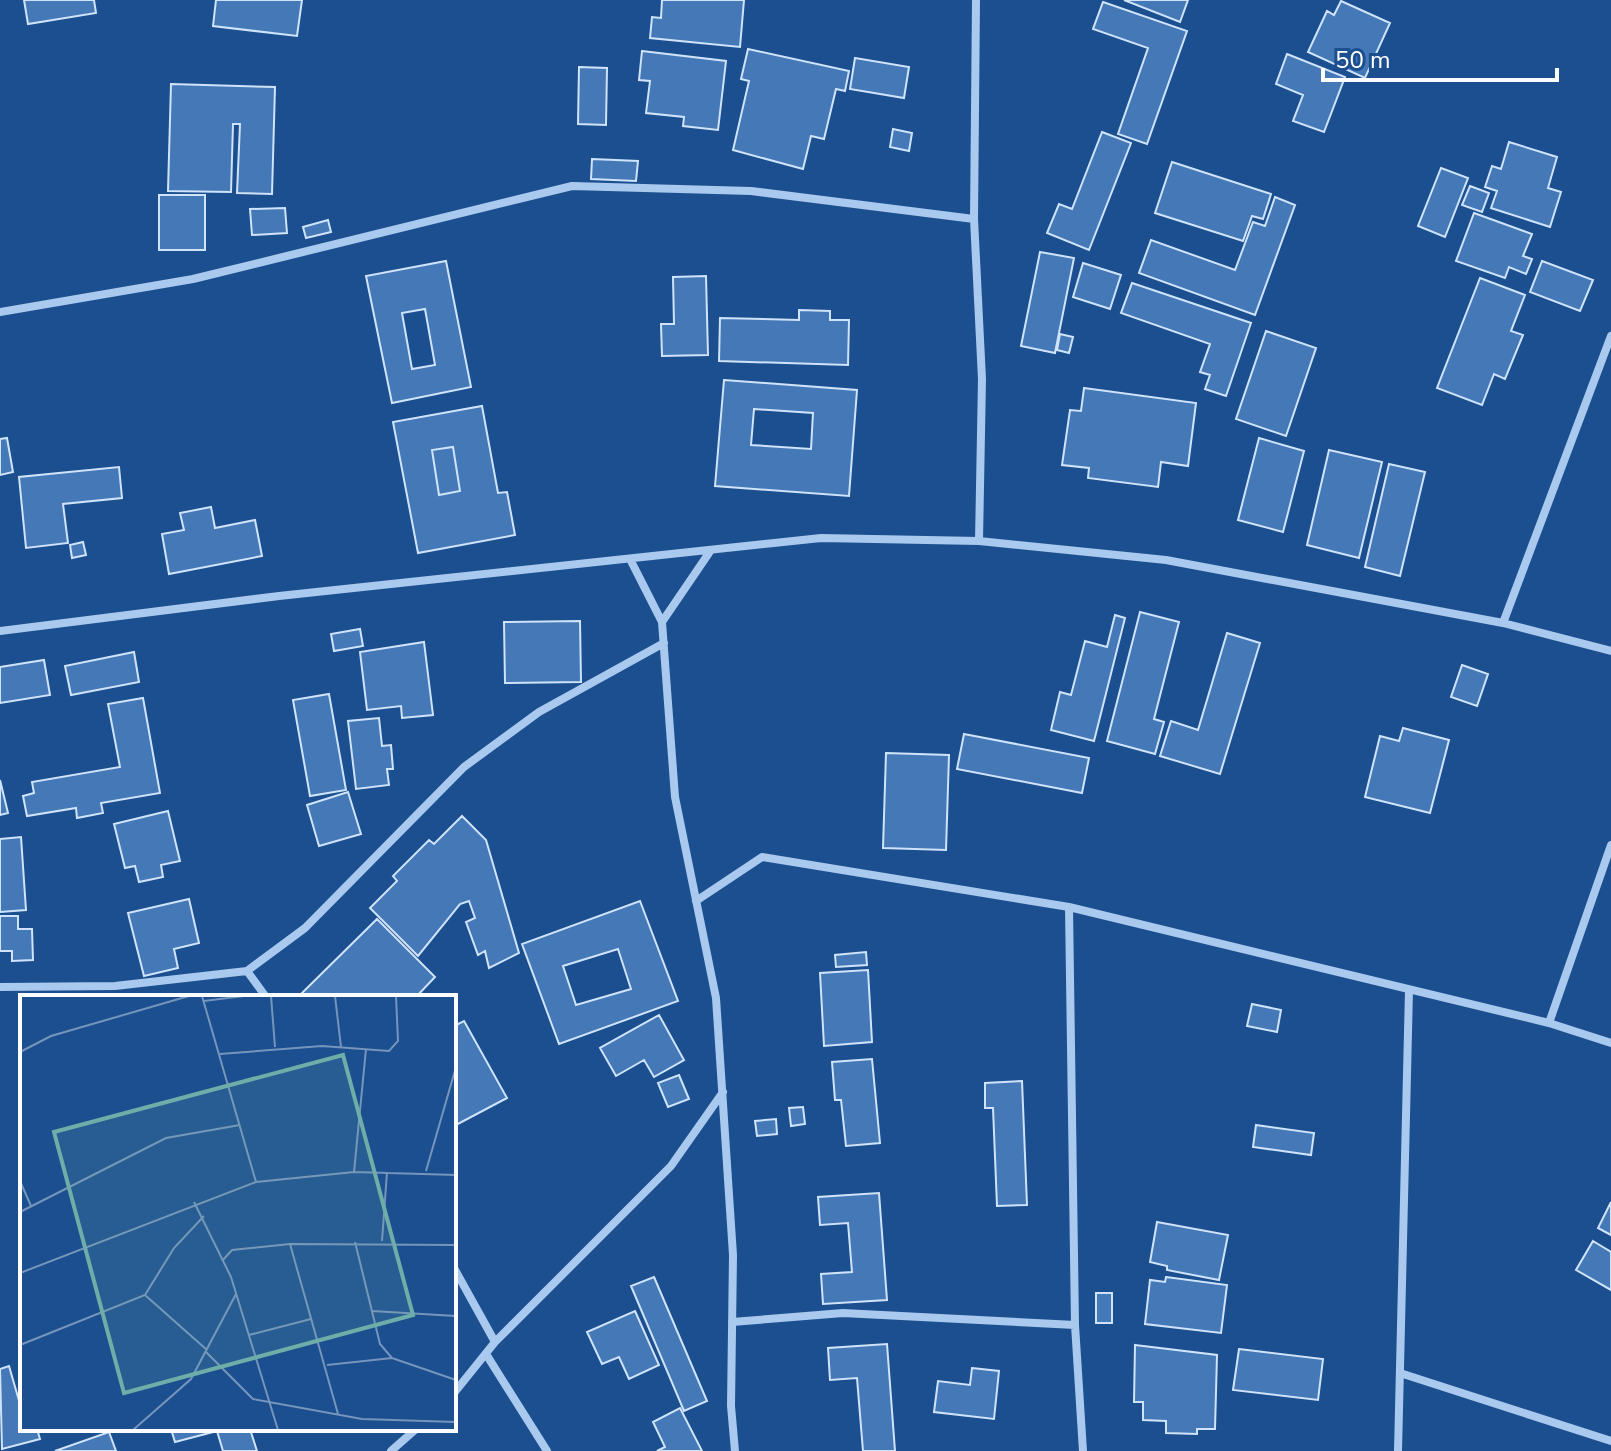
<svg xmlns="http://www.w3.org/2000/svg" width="1611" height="1451" viewBox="0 0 1611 1451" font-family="'Nunito Sans',sans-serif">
  <rect width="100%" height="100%" fill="#1b4f8f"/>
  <!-- building -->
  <path fill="#4478b7" stroke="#cfe3fa" stroke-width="2" fill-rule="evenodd" d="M24 0H94L96 13 28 24Z
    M216 0H302L297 36 213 26Z
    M662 0H744L740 47 650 38 652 17 661 18Z
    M1124 0H1188L1180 22Z
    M1341 1 1390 23 1365 78 1308 52 1327 11 1334 15Z
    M1103 2 1187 31 1147 144 1118 134 1148 48 1093 29Z
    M748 49 849 71 845 91 836 89 824 139 811 136 803 169 733 150 749 81 741 79Z
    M642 51 726 61 718 130 683 126 684 117 646 113 650 81 639 80Z
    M1287 54 1345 77 1324 132 1293 121 1303 95 1276 84Z
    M855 58 909 67 904 98 850 89Z
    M579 67 607 68 606 125 578 124Z
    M171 84 275 87 272 194 237 193 240 124H233L231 192 168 191Z
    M893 129 912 133 909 151 890 147Z
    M1102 132 1131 143 1089 250 1047 233 1059 204 1072 209Z
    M1509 142 1557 157 1548 188 1561 192 1550 227 1491 208 1497 191 1485 187 1492 166 1501 169Z
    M592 159 638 161 636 181 591 179Z
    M1172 162 1271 194 1263 219 1252 216 1243 241 1155 213Z
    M1441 168 1468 178 1445 237 1418 226Z
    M1470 186 1489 193 1482 212 1462 205Z
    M159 195H205V250H159Z
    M1275 197 1295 205 1255 315 1139 273 1151 240 1235 270 1253 222 1265 226Z
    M285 208 287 233 252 235 250 209Z
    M1474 213 1532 234 1523 256 1532 259 1526 274 1509 267 1505 278 1456 261Z
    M328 220 331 232 306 238 303 227Z
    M1040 252 1074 258 1055 353 1021 346Z
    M446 261 471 387 392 403 366 276ZM425 309 435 365 412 369 402 313Z
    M1542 261 1593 280 1580 311 1530 292Z
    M1083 263 1121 275 1110 309 1073 297Z
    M706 276 708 355 662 356 661 324H674L673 277Z
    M1480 278 1525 295 1511 331 1523 335 1505 379 1494 374 1482 405 1437 388Z
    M1132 283 1251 323 1226 396 1205 389 1210 375 1200 372 1210 344 1121 313Z
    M799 310 830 311V320H849L848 365 719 361 720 318 799 320Z
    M1266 331 1316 348 1286 436 1236 419Z
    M1060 334 1073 337 1069 353 1057 350Z
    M724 380 857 390 849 496 715 486ZM754 409 813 413 811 449 751 445Z
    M1084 388 1196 403 1188 466 1161 462 1158 487 1088 478 1089 468 1062 465 1070 410 1081 411Z
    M482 406 498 493 507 492 515 535 418 553 393 422ZM453 447 460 491 439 495 432 450Z
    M7 438 13 472 0 475V439Z
    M1259 438 1304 451 1283 532 1238 520Z
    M453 447 460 491 439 495 432 450Z
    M1329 450 1382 462 1359 558 1307 545Z
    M1389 464 1425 472 1400 576 1365 567Z
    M119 467 122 498 63 504 68 543 26 548 19 477Z
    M211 507 215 528 255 520 262 556 169 574 162 534 184 530 180 513Z
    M83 542 86 555 72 558 70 545Z
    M1140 612 1179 622 1154 719 1164 722 1155 754 1107 741Z
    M1115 615 1125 618 1094 741 1051 730 1060 692 1071 695 1085 641 1107 647Z
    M580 621 581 682 505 683 504 622Z
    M360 629 363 646 334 651 331 634Z
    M1227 633 1260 643 1220 774 1160 756 1171 721 1198 730Z
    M424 642 433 715 402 718 401 706 367 710 360 652Z
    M134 652 139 682 71 695 65 666Z
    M44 660 50 695 0 703V667Z
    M1462 665 1488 674 1477 706 1451 697Z
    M329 694 346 790 310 796 293 700Z
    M143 698 160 793 101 803 103 813 77 818 76 808 27 816 23 796 34 793 32 782 120 767 108 704Z
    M379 718 382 746 391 745 393 769H387L389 785 356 789 348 721Z
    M1403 728 1449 740 1430 813 1365 797 1380 736 1399 741Z
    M964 734 1089 758 1082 793 957 769Z
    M886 753 949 755 946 850 883 848Z
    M0 780 8 813 0 815Z
    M348 792 361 834 319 846 307 805Z
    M168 811 180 861 161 865 163 877 139 882 135 866 125 868 114 824Z
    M462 816 486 840 519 953 489 968 485 951 478 955 466 922 475 918 469 901 460 904 418 956 370 908 397 881 393 876 429 840 434 844Z
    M21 837 26 910 0 912V839Z
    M189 899 199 943 174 949 178 968 144 976 128 913Z
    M640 901 678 1001 559 1044 522 944ZM618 949 631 989 576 1005 563 966Z
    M0 916H18V929H32L33 960 12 961V951H0Z
    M377 919 435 977 416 997H304L301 994Z
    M866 952 867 965 836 967 835 955Z
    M868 970 872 1042 824 1046 820 973Z
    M1252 1004 1281 1010 1277 1032 1247 1026Z
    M659 1015 684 1060 654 1077 644 1060 616 1076 600 1048Z
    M464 1021 507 1098 454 1126V1026Z
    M872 1059 880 1143 846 1146 841 1100H835L832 1062Z
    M679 1075 689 1099 668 1107 658 1083Z
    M1022 1081 1027 1205 997 1206 993 1108H985V1083Z
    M803 1107 805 1124 791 1126 789 1108Z
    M776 1119 777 1134 757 1136 755 1121Z
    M1256 1125 1314 1133 1311 1155 1253 1147Z
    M879 1193 887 1300 823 1304 821 1274 852 1272 848 1223 820 1225 818 1197Z
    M1611 1202V1235L1598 1228Z
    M1157 1222 1228 1235 1219 1280 1167 1270V1266L1150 1262Z
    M1593 1241 1611 1252V1290L1576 1270Z
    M654 1277 707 1401 684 1411 631 1286Z
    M1166 1277 1227 1285 1221 1333 1145 1324 1150 1280 1165 1282Z
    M1096 1293H1112V1323H1096Z
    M635 1311 659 1365 629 1379 619 1357 602 1364 587 1332Z
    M887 1344 895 1451H863L857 1378 830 1380 828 1348Z
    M1135 1345 1217 1355 1215 1429H1197V1434L1166 1433V1421L1143 1420V1402H1134Z
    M1239 1349 1323 1359 1318 1400 1233 1390Z
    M9 1366 22 1411V1429H37L40 1439 2 1449 0 1369Z
    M972 1368 999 1371 994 1419 934 1412 938 1381 970 1385Z
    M680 1408 702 1451H657L665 1447 653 1422Z
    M171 1429H250L257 1451H223L217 1431 175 1442Z
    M109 1432 116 1451H55Z"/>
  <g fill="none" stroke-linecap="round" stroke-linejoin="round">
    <!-- minor -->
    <path stroke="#a9c9ee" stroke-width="8" d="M976 0 974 219 982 379 979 541
      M0 312 193 279 572 186 751 191 974 219
      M630 559 662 622 675 797 716 998 733 1255 731 1406 735 1451
      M662 622 711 550
      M1503 623 1611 336
      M0 631 279 596 821 538 979 541 1166 560 1503 623 1611 651
      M696 901 762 857 1069 907 1549 1023 1611 1043
      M1069 907 1075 1325 1083 1451
      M247 971 266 997
      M0 987 115 986 247 971 305 928 464 767 539 712 664 643
      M1549 1023 1611 845
      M454 1268 495 1342
      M732 1322 843 1313 1075 1325
      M486 1354 547 1451
      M1400 1373 1611 1441
      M454 1393 495 1342 671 1166 723 1092
      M391 1451 416 1429
      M1398 1451 1409 990"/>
  </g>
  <!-- overview -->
  <g transform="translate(20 995)">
    <rect width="436" height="436" fill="#1b4f8f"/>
    <path fill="none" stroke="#7695bc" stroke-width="2" d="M182 1 236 187M251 1 255 52M315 1 321 52M184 6 224 1M0 57 31 41 169 1M200 59 302 51 369 56 378 46 376 1M406 176 436 72M334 177 346 54M0 186 11 211M174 207 211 282 258 435M0 217 146 143 220 130M362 246 367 177M335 247 360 349 372 363M270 249 318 419M202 266 212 255 270 249 436 250M0 278 236 187 334 177 436 180M125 300 187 355M352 316 436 321M229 340 291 324M0 350 125 300 154 253 184 221M186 357 233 404 342 424 436 427M307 370 372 363 436 385M113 435 171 384 216 299"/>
    <path fill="#6fada8" fill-opacity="0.15" stroke="#6fada8" stroke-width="4" d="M323 60 393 320 104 398 34 137Z"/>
    <rect width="436" height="436" fill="none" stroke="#fff" stroke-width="4"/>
  </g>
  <!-- scale -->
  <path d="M1323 68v12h234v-12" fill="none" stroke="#ffffff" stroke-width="4"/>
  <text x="1335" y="68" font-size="24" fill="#ffffff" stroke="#1b4f8f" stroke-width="6" paint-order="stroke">50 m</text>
</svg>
